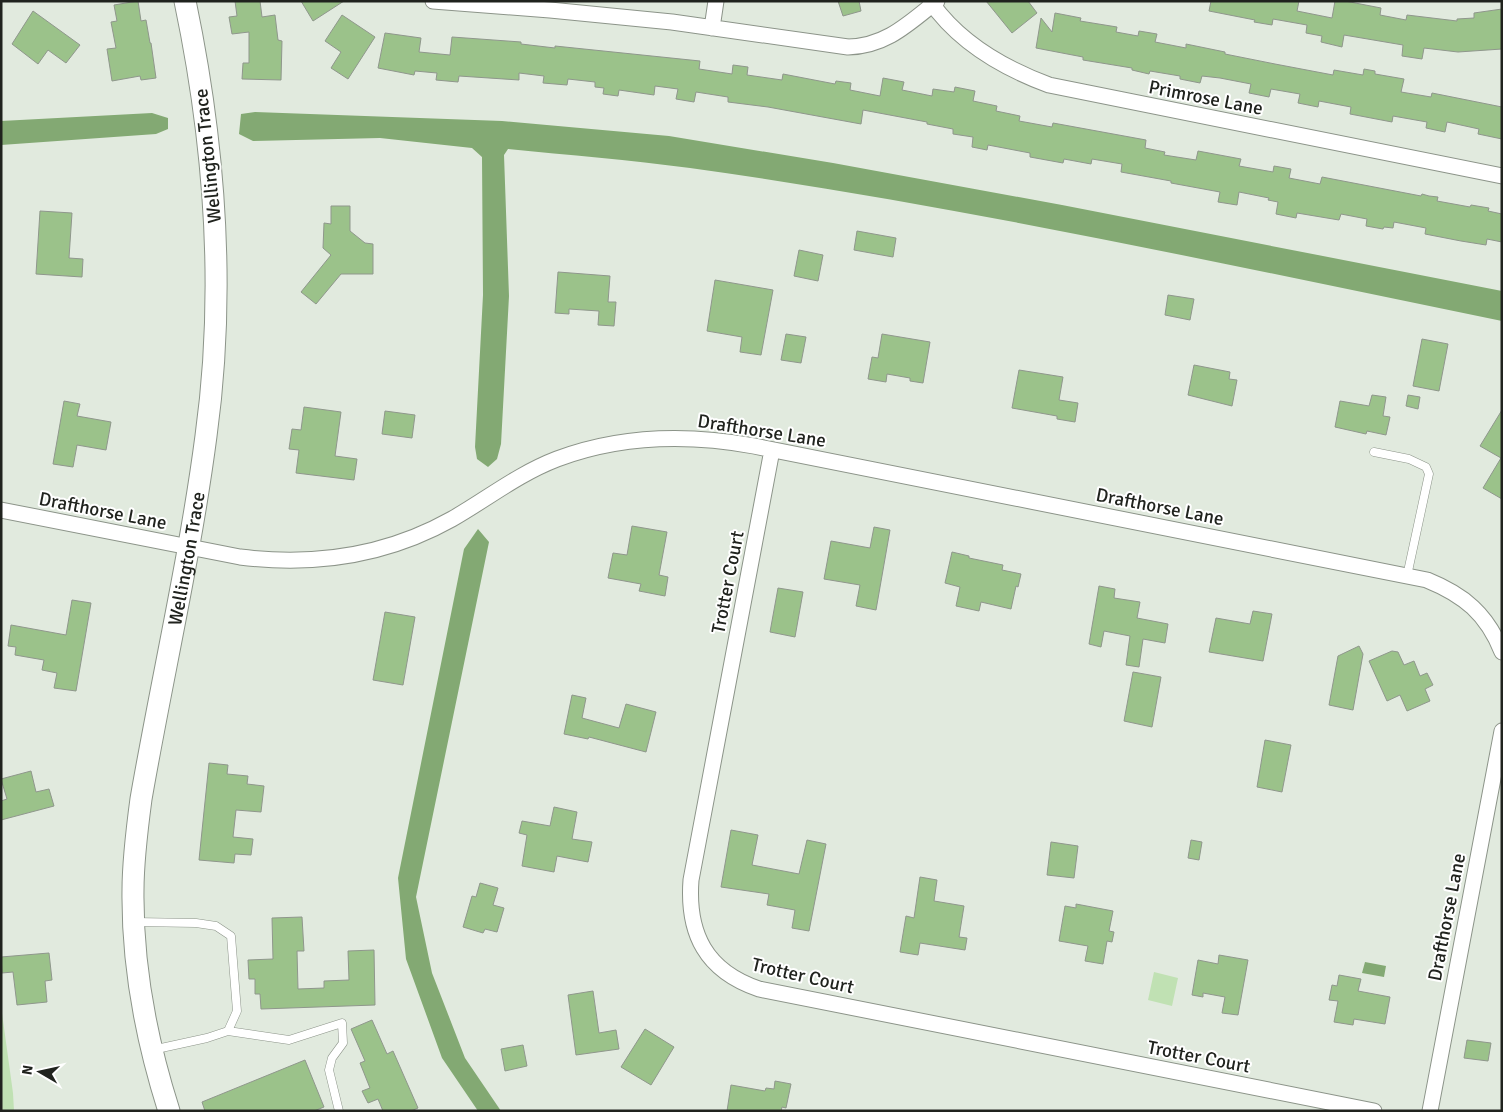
<svg xmlns="http://www.w3.org/2000/svg" width="1503" height="1112" viewBox="0 0 1503 1112" font-family="Signika,sans-serif">
  <rect width="100%" height="100%" fill="#e1eade"/>
  <!-- green -->
  <path fill="#c0e1b3" d="M1154 972 1178 978 1172 1006 1148 1000Z
    M1 1006 13 1093 14 1111H1Z"/>
  <!-- water -->
  <path fill="#83a973" d="M255 112 502 121 669 136 833 163 1062 205 1502 291V321C1232 266 963 206 690 168 630 160 569 155 508 149L504 155 509 296 501 444 497 459 488 467 477 459 475 447 483 295 482 157 472 148 380 138 253 141 239 134 241 114Z
    M152 113 168 118V129L156 134 1 145V121Z
    M478 529 489 542 416 897 432 973 465 1058 501 1111H478L442 1058 406 959 398 878 464 549Z
    M1365 962 1386 966 1384 977 1362 973Z"/>
  <!-- building -->
  <path fill="#9bc28a" stroke="#8f978c" d="M138 1 141 21 146 20 150 43H151L156 78 141 80 140 76 112 81 107 49 116 48 111 22 117 21 114 5Z
    M235 1H260L262 17 275 15 278 40 282 41 281 80 242 79 243 63H249V32L232 34 229 17 237 16Z
    M301 1H344L313 21Z
    M838 1H859L861 11 843 16Z
    M986 1H1028L1037 13 1012 33Z
    M1211 1H1299L1297 11 1332 18 1335 1H1345L1381 8 1380 15 1406 20 1407 15 1457 21V19L1474 18V13L1502 9V49L1458 52 1424 48 1422 59 1402 56 1403 45 1344 35 1342 47 1321 42 1322 36 1306 33 1307 25 1273 19 1272 25 1254 22 1255 20 1209 11Z
    M33 11 80 45 66 63 48 50 38 64 12 44Z
    M1055 13 1081 18 1080 21 1117 27 1116 32 1138 36 1139 31 1157 34 1155 42 1186 48V44L1225 52V54L1275 64 1333 75 1334 70 1363 75 1364 69 1375 71V74L1404 79 1401 92 1431 97 1432 93 1502 107V139L1478 134 1479 129 1447 122 1445 132 1426 128 1427 122 1393 116 1392 122 1350 114 1351 107 1319 101 1318 107 1298 103 1300 94 1271 89 1269 97 1249 93 1251 84 1220 78 1202 76 1200 83 1180 79V76L1150 71 1149 74 1132 70V68L1083 60V57L1036 48 1041 18 1052 32Z
    M342 15 375 37 348 79 331 68 341 52 325 41Z
    M385 33 421 38 419 52 450 55 452 37 521 42V44L555 48V46L700 61 699 69 732 74 733 65 748 67 747 75 782 80 783 74 835 84 836 81 851 83 850 90 880 96 883 78 904 82 902 90 932 96 933 89 954 92 955 87 975 91 973 101 997 106 996 111 1020 116 1019 121 1052 127 1053 123 1146 140 1145 148 1165 152 1164 155 1196 160 1198 151 1241 159 1239 166 1273 172 1274 166 1291 169 1289 178 1320 184 1322 177 1421 196 1422 194 1429 196 1438 197 1437 201 1470 207 1471 205 1489 208 1488 211 1502 214V242L1487 239 1486 245 1461 241 1425 234 1426 228 1394 222 1393 228 1384 227 1383 229 1366 226 1367 219 1341 214 1339 220 1297 213 1296 218 1276 214 1278 202 1268 200 1269 198 1239 192 1237 205 1218 202 1220 192 1171 183V181L1121 172 1122 164 1092 159 1091 164 1064 159 1063 163 1030 157V153L988 145 987 150 972 147 973 137 953 134V129L927 124V122L863 110 861 124 768 107 728 102V97L696 92 694 102 676 99 678 89 655 86 654 95 619 90 618 96 603 94 604 88 595 87V82L568 79 567 85 543 83 544 76 519 73V80L459 76 458 82 436 80 437 73 415 71 414 75 378 68Z
    M331 206H350V231L365 243 373 244V274H341L316 304 301 292 331 255 323 248 324 223 331 224Z
    M40 211 72 213 69 258 83 259 82 277 36 274Z
    M857 231 896 238 893 257 854 250Z
    M799 250 823 255 818 281 794 276Z
    M558 272 610 276 608 302H616L614 326 598 325 599 311 569 309V314L555 313Z
    M715 280 773 290 761 355 740 352 742 337 707 331Z
    M1168 295 1194 299 1190 320 1165 315Z
    M786 334 806 337 801 363 781 360Z
    M882 334 930 342 923 383 910 381V378L887 374 886 382 868 379 872 357 878 358Z
    M1422 339 1448 344 1439 391 1413 386Z
    M1194 365 1230 372 1229 379 1237 380 1232 406 1188 395Z
    M1019 370 1063 377 1059 400 1078 403 1075 422 1057 419V416L1012 408Z
    M1372 395 1386 397 1383 416 1390 417 1386 435 1367 431 1366 434 1335 427 1340 401 1369 406Z
    M1408 395 1420 397 1418 409 1406 406Z
    M64 401 80 404 77 416 111 422 106 450 77 445 73 467 53 464Z
    M304 407 341 412 335 456 357 459 354 480 296 473 299 450 289 449 292 429 301 430Z
    M1502 410V499L1483 488 1501 458 1480 446Z
    M385 411 415 415 412 438 382 434Z
    M632 526 667 532 659 575 668 577 665 596 639 591 641 584 608 578 613 553 627 555Z
    M874 527 890 530 876 610 856 606 860 585 824 579 831 541 870 548Z
    M952 552 969 556V558L1003 565 1002 570 1021 574 1018 587 1016 586 1011 609 981 602 979 611 956 606 960 587 945 583Z
    M1099 586 1115 589 1114 598 1140 602 1137 618 1168 624 1165 643 1143 639 1139 667 1126 665 1130 636 1104 631 1101 647 1089 644Z
    M778 588 803 592 795 637 770 632Z
    M72 600 91 603 76 691 54 688 57 673 42 670 44 660 15 655 16 647 8 646 11 625 66 635Z
    M1253 611 1272 614 1263 661 1209 652 1216 618 1250 624Z
    M385 612 415 617 403 685 373 680Z
    M1359 646 1363 654 1353 710 1329 705 1338 656Z
    M1392 651 1398 652 1404 665 1414 661 1420 676 1427 673 1433 685 1425 689 1430 701 1407 711 1400 695 1387 701 1369 661Z
    M1133 672 1161 677 1152 727 1124 721Z
    M572 695 586 698 582 718 619 728 626 704 656 712 646 752 589 737 588 739 564 734Z
    M1265 740 1291 745 1282 792 1257 787Z
    M209 763 228 765 227 774 248 776 247 784 264 786 261 812 236 810 233 837 253 839 251 855 235 854 234 863 199 860Z
    M31 771 36 792 49 789 54 806 1 820V801L7 799 1 779Z
    M554 807 577 812 572 839 592 842 588 862 557 856 554 872 522 866 527 835 519 833 522 821 550 826Z
    M731 830 758 835 752 865 799 874 807 840 826 844 809 931 792 928 795 910 767 905 769 894 721 887Z
    M1191 840 1202 842 1199 860 1188 858Z
    M1051 842 1078 846 1074 878 1047 875Z
    M920 877 937 880 934 901 964 906 959 937 967 938 965 950 920 943 918 955 900 952 906 916 914 918Z
    M480 883 498 888 493 905 504 908 497 932 485 929 483 933 463 927 472 896 476 897Z
    M1076 904 1113 911 1109 931 1114 932 1112 942 1107 941 1103 964 1085 961 1088 946 1059 941 1065 906 1076 908Z
    M302 917 304 951H297L298 989 324 988V981L349 980 348 951 374 950 375 1005 261 1009 260 994H255V979H249L248 960 273 959 272 918Z
    M49 953 52 980 45 981 47 1002 17 1005 13 972 2 973 1 957Z
    M1219 955 1248 960 1238 1015 1222 1013 1225 997 1203 993V997L1192 995 1198 960 1218 964Z
    M1339 975 1361 979 1358 991 1390 997 1385 1024 1354 1019 1353 1025 1334 1022 1338 1001 1329 1000 1332 985 1337 986Z
    M593 991 599 1033 616 1030 619 1049 576 1055 568 995Z
    M372 1020 387 1054 393 1051 418 1108 411 1111H383L378 1099 368 1103 362 1091 370 1088 360 1063 365 1061 351 1029Z
    M645 1029 674 1047 651 1085 621 1067Z
    M1467 1040 1491 1043 1488 1061 1464 1058Z
    M523 1045 527 1066 505 1071 501 1049Z
    M305 1060 324 1107 314 1111H205L202 1102Z
    M775 1081 791 1084 786 1108 782 1107 781 1111H727L731 1085 765 1091 766 1088 774 1089Z"/>
  <g fill="none" stroke-linecap="round" stroke-linejoin="round">
    <defs>
      <path id="lane" d="M1374 452 1409 459 1426 467 1429 474 1407 576
        M135 922 196 923 216 926 231 936 237 1011 228 1031
        M152 1050 207 1038 228 1031 289 1040 342 1023 343 1043 332 1058 329 1070 339 1111"/>
      <path id="street" d="M433 1 550 10 672 22 848 47C886 46 908 24 937 1
        M930 1C959 43 1003 68 1049 85L1502 176
        M712 28 716 1
        M772 450 691 880C687 934 706 971 759 989L1374 1111
        M1 510 240 557C313 566 386 556 452 519 487 499 518 474 557 459 621 435 688 434 754 446L1427 580C1464 595 1487 614 1502 652
        M1430 1111 1502 731"/>
      <g id="secondary">
        <path id="s1" d="M169 1111C146 1039 132 966 133 890 133 859 137 829 141 799 162 678 190 558 206 436 226 291 215 144 185 1"/>
      </g>
    </defs>
    <!-- lane casing -->
    <use href="#lane" stroke="#8c9489" stroke-width="9"/>
    <!-- street casing -->
    <use href="#street" stroke="#8c9489" stroke-width="17"/>
    <!-- secondary casing -->
    <use href="#secondary" stroke="#8c9489" stroke-width="23"/>
    <!-- lane -->
    <use href="#lane" stroke="#fff" stroke-width="8"/>
    <!-- street -->
    <use href="#street" stroke="#fff" stroke-width="15"/>
    <!-- secondary -->
    <use href="#secondary" stroke="#fff" stroke-width="21"/>
  </g>
  <g text-anchor="middle" stroke-width="4" stroke-linejoin="round" paint-order="stroke">
    <!-- street labels -->
    <g font-size="19" fill="#20231e" stroke="#fff">
      <text transform="translate(1206 97) rotate(11)" y="7">Primrose Lane</text>
      <text transform="translate(207 156) rotate(-96)" y="7">Wellington Trace</text>
      <text transform="translate(762 430) rotate(9)" y="7">Drafthorse Lane</text>
      <text transform="translate(1160 506) rotate(11)" y="7">Drafthorse Lane</text>
      <text transform="translate(103 510) rotate(11)" y="7">Drafthorse Lane</text>
      <text dy="7" stroke="none"><textPath href="#s1" startOffset="561">Wellington Trace</textPath></text>
      <text transform="translate(727 582) rotate(-79)" y="7">Trotter Court</text>
      <text transform="translate(1446 917) rotate(-79)" y="7">Drafthorse Lane</text>
      <text transform="translate(803 975) rotate(13)" y="7">Trotter Court</text>
      <text transform="translate(1199 1056) rotate(11)" y="7">Trotter Court</text>
    </g>
  </g>
  <!-- border -->
  <rect width="1503" height="1112" fill="none" stroke="#20231e" stroke-width="5"/>
  <!-- north arrow -->
  <g transform="translate(40 1072) rotate(279)" stroke="#ffffff" stroke-width="4" paint-order="stroke">
  <path d="M0-4L9 19L0 12L-9 19Z" fill="#20231e"/>
  <text y="-8" font-size="14" font-weight="bold" text-anchor="middle" fill="#20231e">N</text>
  </g>
</svg>
